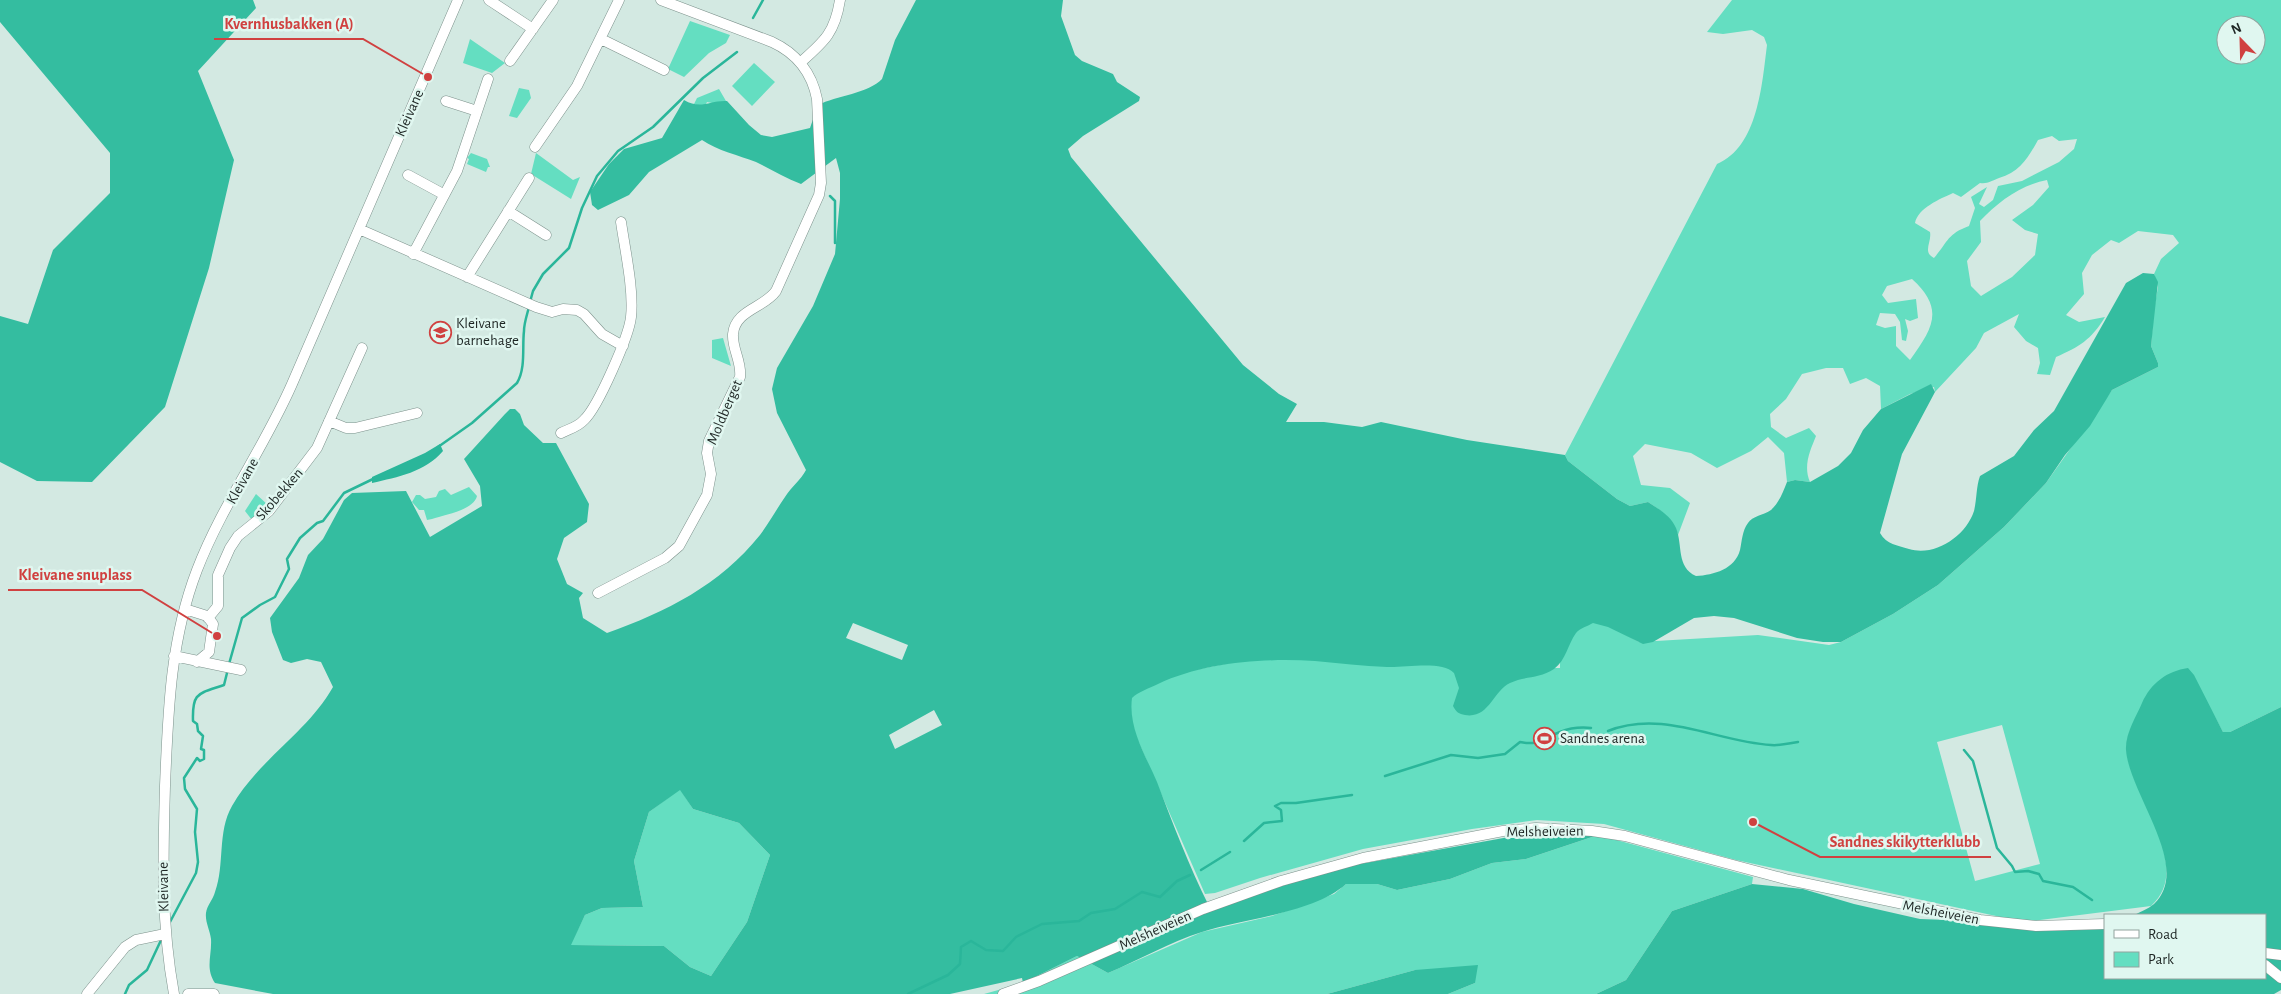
<svg xmlns="http://www.w3.org/2000/svg" width="2281" height="994" viewBox="0 0 2281 994" font-family="'Alegreya Sans',sans-serif">
  <rect width="100%" height="100%" fill="#d3e9e2"/>
  <!-- green -->
  <path fill="#64dec1" fill-rule="evenodd" d="M1732 0H2281V707L2226 734 2223 732 2210 708 2130 730C2128 737 2126 745 2127 753 2132 797 2195 867 2151 906L2024 922 1736 860 1604 824 1537 820 1472 829 1363 849 1260 878 1215 893 1205 894 1114 686 1304 648 1527 668H1560V648L1567 634 1594 618 1639 642 1758 635 1829 645 1841 642 1893 614 1938 585 2004 527 2046 483 2112 390 2158 367V363L2151 346 2154 309 2158 287 2154 274 2161 259 2179 243 2173 235 2138 231 2119 243 2111 240 2092 255 2082 273 2084 294 2066 315 2079 322 2105 317C2091 340 2079 347 2056 357L2050 375 2037 374 2040 363 2038 348 2026 341 2014 327 2019 314 1984 333 1976 348 1935 392 1934 387 1910 394 1881 409 1880 386 1866 378 1850 384 1843 368H1826L1802 374 1786 399 1770 414 1771 427 1786 438 1809 428 1816 436C1810 451 1803 466 1810 482L1795 480 1787 482 1784 453 1768 437 1751 451 1717 468 1691 453 1645 444 1633 456 1641 485 1670 488 1690 503 1678 535C1673 519 1662 511 1648 502L1630 506 1617 499 1568 461 1565 455 1717 164C1758 147 1762 84 1767 45L1764 37 1752 30 1723 34 1707 32ZM2226 25H2256V55H2226ZM2052 136 2059 141 2077 139 2074 149 2059 162 2022 181 1998 186 1993 200 1984 207 1979 204 1987 187 1971 197 1975 208 1969 226C1947 234 1948 242 1934 258 1922 252 1932 242 1930 232L1915 223C1918 208 1940 199 1953 193L1961 197 1980 183C1988 184 1991 181 1999 178 2020 172 2028 158 2038 140ZM2047 180 2049 187 2033 205 2012 220 2025 230 2038 234 2035 255 2012 277 1981 296 1971 286 1967 261 1981 242 1980 221C1998 202 2020 185 2047 180ZM1912 279C1945 309 1933 328 1910 360L1896 346V326L1885 328 1876 325 1880 313 1895 314 1900 322 1902 340 1906 341 1908 331 1905 319 1910 321 1918 318 1916 299 1888 303 1882 295 1887 286ZM2002 725 2040 864 1975 881 1937 742Z
    M690 21 730 35 726 43 709 53 684 77 668 69Z
    M470 39 505 63 492 73 463 63Z
    M754 63 775 82 752 106 732 86Z
    M519 88 529 90 531 98 517 118 509 116Z
    M719 89 726 101 717 104 707 102 704 108 694 104 697 98Z
    M471 153 487 159 490 167H488L486 172 467 164 469 159 467 158Z
    M536 153 573 180 580 177 571 199 531 174Z
    M723 338 731 366 712 358V340Z
    M469 487 477 496C474 510 444 515 432 519L427 520 424 510H419L412 502 416 495H420L425 499 436 497 439 491 445 489 451 495Z
    M256 494 268 505 252 520 245 511Z
    M680 789 693 809 739 823 770 855 747 922 711 976 690 967 664 946 570 945 585 915 602 908 643 907 634 861 649 812Z
    M1598 835 1753 877 1752 884 1672 911 1626 980 1596 994H1448L1475 983 1415 970 1327 994H984L1023 983 1077 956 1108 973 1202 932 1272 916 1334 894 1346 884H1377L1397 890 1450 879 1492 863 1526 859Z"/>
  <!-- forest -->
  <path fill="#34bda0" fill-rule="evenodd" d="M0 0H253L256 8 198 71 234 160 209 268 165 407 92 482 37 481 0 462V316L28 324 53 250 110 193V153L0 22Z
    M916 0H1063L1061 16 1075 55 1082 61 1113 74 1117 82 1140 97 1139 101 1083 136 1068 149 1071 157 1243 365 1279 394 1297 404 1286 422H1324L1362 427 1381 422 1467 440 1565 455 1568 461 1617 499 1630 506 1648 502C1659 509 1671 516 1676 528 1683 545 1676 567 1696 576 1714 575 1735 569 1740 550 1742 541 1742 531 1748 523 1752 516 1764 515 1771 510 1779 503 1783 492 1787 482L1795 480 1810 482 1838 466 1851 453 1863 430 1881 409 1931 384 1935 392 1902 454 1880 533C1887 545 1897 545 1909 549 1935 557 1966 536 1974 511 1977 499 1976 487 1980 476L2014 456 2034 430 2054 411 2126 283 2143 273 2154 274 2158 282 2151 346 2158 363V367L2112 390 2090 426 2065 455 2046 483 2004 527 1938 585 1893 614 1841 642H1823L1797 638 1734 618 1714 616 1694 618 1653 642 1643 644 1608 627 1593 623C1588 626 1580 628 1576 633 1568 644 1566 660 1554 669 1539 679 1524 676 1510 683 1493 691 1489 719 1465 715 1459 714 1456 712 1453 706L1459 688 1454 673C1442 660 1404 668 1387 667 1363 666 1339 663 1315 661 1264 658 1205 662 1158 684 1150 688 1138 692 1132 698 1128 728 1146 756 1157 782 1173 824 1189 866 1209 906L1321 871 1509 837 1598 835 1526 859 1492 863 1450 879 1397 890 1377 884H1346C1314 913 1243 919 1202 932 1170 942 1139 960 1108 973L1077 956 1023 983 1022 978 950 994H273L215 983C205 968 212 956 211 939 210 930 205 922 206 913 207 905 213 900 215 892 225 865 217 832 232 806 258 760 307 733 333 687L321 662 307 659 291 663 283 660 272 632 270 618 299 578 308 555 323 539 344 500 352 493 406 491 430 537 482 506 480 486 464 459 505 414 510 409H515L520 414 524 425 543 443H556L589 504 587 522 564 538 557 559 567 584 583 593 579 598 583 618 607 633C666 612 720 585 760 535 769 523 776 510 785 497 791 487 801 480 806 470L777 413 772 389 777 368 813 306 835 254 840 199V173L836 158 801 184C785 178 771 169 756 162 738 155 718 151 702 140L649 172 629 195 598 210 592 205 590 192 609 164 624 149 662 138 684 100C701 110 710 100 727 101L749 125 761 135 772 137 810 128 818 105C836 96 869 93 882 79L895 40ZM853 623 908 645 902 660 846 638ZM934 710 942 725 895 749 889 735ZM680 790 693 809 739 823 770 855 747 922 711 976 690 967 664 946 571 945 585 915 602 908 643 907 634 861 649 812Z
    M2188 668 2194 675 2223 732H2230L2281 707V990L2274 994H1596L1626 980 1672 911 1752 884 1803 889 1854 904 1920 919 2105 926V978H2265V915H2134C2140 912 2148 909 2154 904 2193 867 2129 794 2126 750 2125 734 2136 717 2142 703 2151 683 2167 671 2188 668Z
    M1478 965 1475 983 1448 994H1327L1415 970Z"/>
  <!-- water -->
  <path fill="#2ab69a" d="M440 444 443 451C425 472 398 477 372 483V477L425 453Z"/>
  <g fill="none" stroke-linecap="round" stroke-linejoin="round">
    <!-- stream -->
    <path stroke="#2ab69a" stroke-width="2.5" d="M753 18 763 0
      M830 196 835 201V243
      M530 302 533 291 543 274 569 248 582 208 597 176 618 151 653 127 703 78 737 52
      M438 447 472 423 517 383C526 368 522 347 524 331 524 323 527 315 529 307
      M229 664 242 618 260 605 275 597 289 569 287 559 300 538 317 523 323 521 344 493 373 479
      M1608 731C1663 709 1717 742 1771 745 1780 746 1790 743 1798 742
      M1964 750 1973 761 1997 848 2012 866 2015 872 2028 871 2039 874 2043 881 2073 887 2092 900
      M1385 776 1451 755 1478 758 1505 754 1520 742C1539 746 1543 738 1560 732 1570 728 1581 727 1591 728
      M1244 841 1264 823 1282 821 1281 810 1275 806 1281 803H1296L1352 795
      M1201 870 1230 852
      M170 922 196 873 198 862 195 832 197 809 185 789 184 778 197 758 200 761 204 759V750L201 749 203 736 198 731 197 724 193 721C192 692 198 694 224 685L228 669
      M125 994 129 985 147 970 162 938
      M908 994 948 975 960 964 961 947 971 941 986 950 1003 951 1016 937 1042 924 1079 921 1091 913 1115 909 1142 892 1160 897 1177 881 1190 875"/>
    <defs>
      <path id="minor" d="M489 0 533 29
        M601 39 664 70
        M510 61 553 0
        M801 62C825 41 835 32 840 0
        M446 101 477 111
        M535 147 577 86 619 0
        M408 175 443 194
        M508 211 546 235
        M359 229 536 307 552 312 563 309 577 310 584 314 602 334 623 346
        M413 254 457 171 488 79
        M467 277 529 178
        M329 421 346 428H355L417 413
        M561 433C569 429 578 427 584 420 598 407 629 336 631 317 634 290 625 250 621 222
        M598 593 665 558 679 546 707 495 711 474 707 453 709 441 740 377C742 362 732 349 733 334 735 310 764 308 776 291L819 195 821 183 817 99C812 73 796 53 772 42L661 0
        M185 609 207 616 213 624 209 652 197 662
        M208 618 218 606V575L230 548 238 536 269 511 317 448 362 348
        M174 656 241 670
        M2265 953 2281 955
        M2265 965 2281 978
        M87 994 125 947 136 940 165 934
        M174 994C161 923 163 858 165 786 168 713 170 640 197 570 222 505 264 448 292 384L458 0
        M188 994H214
        M1003 994 1039 981 1203 909 1281 881 1363 858 1503 831 1536 828 1592 831 1625 836 1789 880 1980 920 2036 926 2105 924"/>
    </defs>
    <!-- minor casing -->
    <use href="#minor" stroke="#7d928c" stroke-width="11"/>
    <!-- minor -->
    <use href="#minor" stroke="#fff" stroke-width="10"/>
  </g>
  <!-- icons -->
  <defs>
    <symbol id="school-ring" viewBox="-11 -11 22 22"><circle r="9.5" fill="#e0f7f0" stroke="#d04140" stroke-width="1.5"/><path d="M0-5L7-2L0 1L-7-2ZM-4 1L0 2.5L4 1V4Q0 6-4 4Z" fill="#d04140"/></symbol>
    <symbol id="stadium-ring" viewBox="-11 -11 22 22"><circle r="9.5" fill="#e0f7f0" stroke="#d04140" stroke-width="1.5"/><path d="M0-5a6.5 5 0 1 0 0 10a6.5 5 0 1 0 0-10ZM-3.5-1.8h7v3.6h-7Z" fill="#d04140"/></symbol>
  </defs>
  <g fill-rule="evenodd">
    <use href="#school-ring" x="428" y="320" width="25" height="25"/>
    <use href="#stadium-ring" x="1532" y="726" width="25" height="25"/>
  </g>
  <g text-anchor="middle" stroke-width="5" stroke-linejoin="round" paint-order="stroke">
    <!-- street labels -->
    <g font-size="15" fill="#1e2624" stroke="#e0f7f0">
      <text transform="translate(409 113) rotate(-66)" y="5">Kleivane</text>
      <text transform="translate(724 412) rotate(-67)" y="5">Moldberget</text>
      <text transform="translate(242 481) rotate(-61)" y="5">Kleivane</text>
      <text transform="translate(279 494) rotate(-49)" y="5">Skobekken</text>
      <text transform="translate(1545 831) rotate(-1)" y="5">Melsheiveien</text>
      <text transform="translate(163 887) rotate(-91)" y="5">Kleivane</text>
      <text transform="translate(1941 912) rotate(11)" y="5">Melsheiveien</text>
      <text transform="translate(1155 930) rotate(-24)" y="5">Melsheiveien</text>
    </g>
    <!-- poi labels -->
    <g font-size="15" fill="#1e2624" stroke="#e0f7f0" text-anchor="start">
      <text x="456" y="328">Kleivane<tspan x="456" dy="17">barnehage</tspan></text>
      <text x="1560" y="743">Sandnes arena</text>
    </g>
  </g>
  <!-- callouts -->
  <path fill="none" stroke="#d04140" stroke-width="2" d="M428 77L363 39H214M217 636L142 590H8M1753 822L1820 857H1991"/>
  <g fill="#d04140" stroke="#e0f7f0" stroke-width="2">
    <circle cx="428" cy="77" r="5"/>
    <circle cx="217" cy="636" r="5"/>
    <circle cx="1753" cy="822" r="5"/>
  </g>
  <g font-size="16" text-anchor="middle" font-weight="bold" fill="#d04140" stroke="#e0f7f0" stroke-width="5" stroke-linejoin="round" paint-order="stroke">
    <text x="289" y="29">Kvernhusbakken (A)</text>
    <text x="75" y="580">Kleivane snuplass</text>
    <text x="1905" y="847">Sandnes skikytterklubb</text>
  </g>
  <!-- legend -->
  <rect x="2104" y="914" width="162" height="65" fill="#e0f7f0" stroke="#92a39e"/>
  <rect x="2114" y="930" width="25" height="8" fill="#ffffff" stroke="#92a39e"/>
  <text x="2148" y="939" font-size="15" fill="#1e2624">Road</text>
  <rect x="2114" y="952" width="25" height="15" fill="#64dec1" stroke="#92a39e"/>
  <text x="2148" y="964" font-size="15" fill="#1e2624">Park</text>
  <!-- north arrow -->
  <g transform="translate(2241 40) rotate(337)"><circle r="24" fill="#e0f7f0" stroke="#92a39e"/>
  <path d="M0-4L9 19L0 12L-9 19Z" fill="#d04140"/>
  <text y="-8" font-size="14" font-weight="bold" text-anchor="middle" fill="#1e2624">N</text>
  </g>
</svg>
